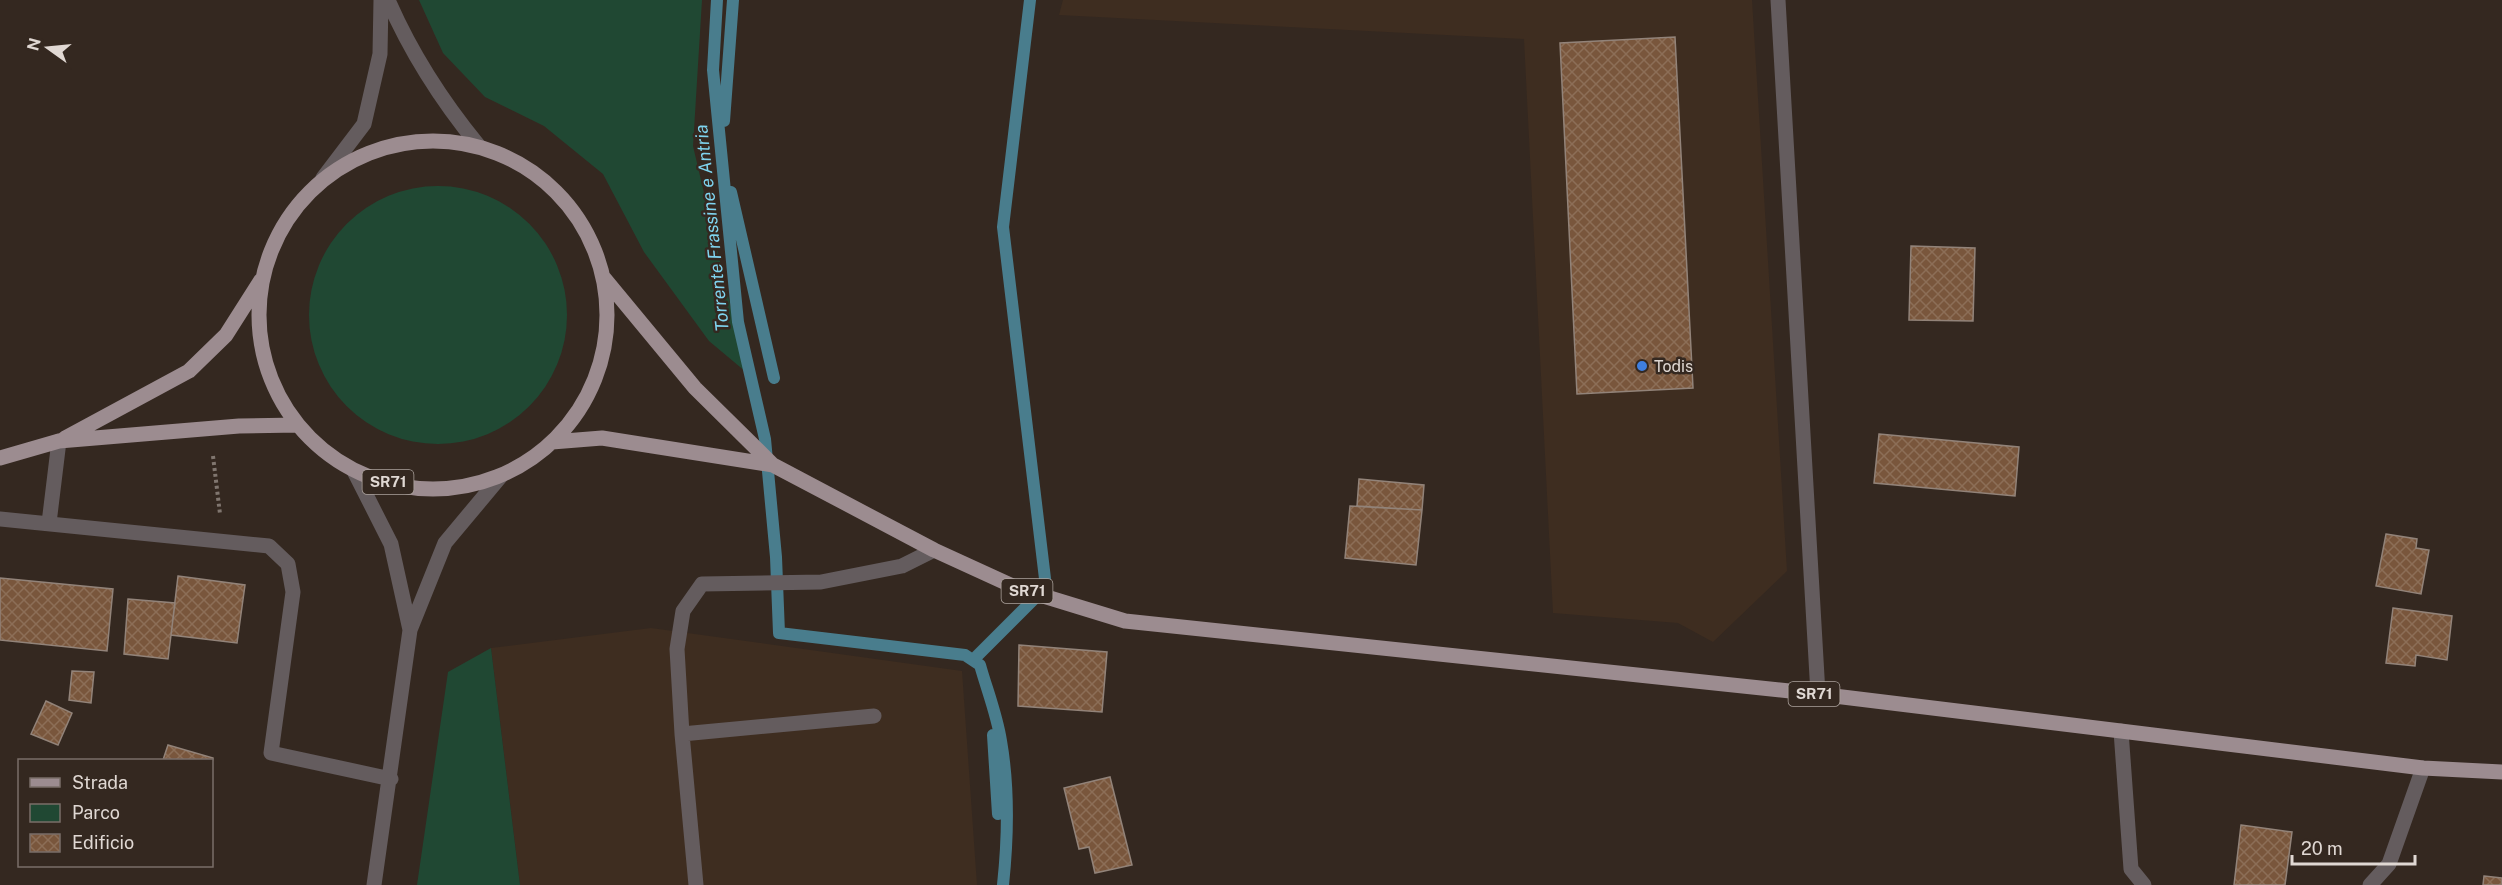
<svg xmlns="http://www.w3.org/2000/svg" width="2502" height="885" viewBox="0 0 2502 885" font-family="'Public Sans',sans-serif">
  <defs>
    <pattern id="building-cross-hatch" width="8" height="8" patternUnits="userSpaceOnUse" patternTransform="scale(1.5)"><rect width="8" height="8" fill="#79563c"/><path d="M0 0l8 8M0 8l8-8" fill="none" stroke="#8c6e57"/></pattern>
  </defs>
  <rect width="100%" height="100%" fill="#342820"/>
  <!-- built -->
  <path fill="#3e2d20" d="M1063 0H1752L1787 571 1713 642 1678 623 1553 613 1524 39 1059 15Z
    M651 628 962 671 977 885H520L491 648Z"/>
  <!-- green -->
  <path fill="#204833" d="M419 0H702L693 146 746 372 709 341 644 252 603 174 544 126 485 97 443 53Z
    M309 315a129 129 0 1 1 258 0a129 129 0 1 1-258 0Z
    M491 648 520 885H417L448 672Z"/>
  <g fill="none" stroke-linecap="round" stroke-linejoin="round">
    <!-- stream -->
    <path stroke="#497d8d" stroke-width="12" d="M717 0 713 70 738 322 765 439 776 557 779 633 965 655 980 665C987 690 997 715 1001 741 1009 787 1008 838 1003 885
      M724 121 733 0
      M731 192 774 378
      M973 660 1046 587 1003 227 1030 0
      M993 735 998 814"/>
  </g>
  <!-- building -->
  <path fill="url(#building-cross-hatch)" stroke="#928379" stroke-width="1.5" d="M1675 37 1693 388 1577 394 1560 43Z
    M1911 246 1975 248 1973 321 1909 320Z
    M1879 434 2019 447 2015 496 1874 483Z
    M1359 479 1424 485 1422 510 1357 506Z
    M1350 506 1422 510 1416 565 1345 558Z
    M2386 534 2417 539 2416 548 2429 550 2421 594 2376 586Z
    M178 576 245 585 237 643 171 635Z
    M0 578 113 589 107 651 0 640Z
    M128 599 175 603 168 659 124 654Z
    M2393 608 2452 616 2447 660 2416 655 2415 666 2386 663Z
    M1019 645 1107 652 1102 712 1018 706Z
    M72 671 94 672 91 703 69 700Z
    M46 701 72 713 58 745 31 734Z
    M168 745 213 758 212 763V760H163Z
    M1110 777 1132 865 1095 873 1089 847 1079 849 1064 788Z
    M2241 825 2292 832 2285 885H2234Z
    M2484 876 2502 878V885H2483Z"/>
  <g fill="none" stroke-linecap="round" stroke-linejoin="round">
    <!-- path -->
    <path stroke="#80766f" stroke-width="4" stroke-dasharray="3 3" stroke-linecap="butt" d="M213 456 220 514"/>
    <!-- minor -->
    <path stroke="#645c5e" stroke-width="15" d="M388 0C411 53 442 101 478 145
      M1778 0 1818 694
      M323 178 364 124 380 54 381 0
      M354 471 391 544 410 630
      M0 519 269 546 288 564 293 592 271 753 391 779
      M49 523 59 441
      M2121 731 2131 869 2144 885
      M682 734 874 716
      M374 885 410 630 445 543 501 476
      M696 885 682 734 677 649 683 611 702 584 821 582 902 566 934 550
      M2370 885 2389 864 2423 768"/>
    <!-- major -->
    <path stroke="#9c8c90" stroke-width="15" d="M259 315a174 174 0 1 1 348 0a174 174 0 1 1-348 0Z
      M604 278 695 388 773 465 934 550 1017 588 1125 621 1818 694 2423 768 2502 772
      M65 438 189 371 226 335 261 280
      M552 442 602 438 773 465
      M0 458 59 441 239 426 298 425"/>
  </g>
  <!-- markers -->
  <circle fill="#3f7fe0" stroke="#342820" stroke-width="2" cx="1642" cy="366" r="6"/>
  <g text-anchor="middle" stroke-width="5" stroke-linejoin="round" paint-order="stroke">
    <!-- shield labels -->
    <g fill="#342820" stroke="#aca39d" stroke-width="1.5">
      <rect x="362.5" y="470" width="51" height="24" rx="4.5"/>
      <rect x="1001.5" y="579" width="51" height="24" rx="4.5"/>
      <rect x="1788.5" y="682" width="51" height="24" rx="4.5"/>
    </g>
    <g font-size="15" font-weight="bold" fill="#e0d8d3">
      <text x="388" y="487">SR71</text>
      <text x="1027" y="596">SR71</text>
      <text x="1814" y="699">SR71</text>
    </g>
    <!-- poi labels -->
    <g font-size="16" fill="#e0d8d3" stroke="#342820" text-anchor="start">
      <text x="1654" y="372">Todis</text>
    </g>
    <!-- water labels -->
    <g font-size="18" font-style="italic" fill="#7fd4ef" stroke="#342820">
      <text transform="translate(712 228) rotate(-96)" y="6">Torrente Frassine e Antria</text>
    </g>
  </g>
  <!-- legend -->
  <rect x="18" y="759" width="195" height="108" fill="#342820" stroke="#796e68" stroke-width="1.5"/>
  <rect x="30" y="778" width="30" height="9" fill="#9c8c90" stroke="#796e68" stroke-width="1.5"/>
  <text x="72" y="789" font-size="18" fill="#e0d8d3">Strada</text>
  <rect x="30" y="804" width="30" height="18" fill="#204833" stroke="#796e68" stroke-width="1.5"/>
  <text x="72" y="819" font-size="18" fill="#e0d8d3">Parco</text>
  <rect x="30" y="834" width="30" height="18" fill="url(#building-cross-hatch)" stroke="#796e68" stroke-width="1.5"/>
  <text x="72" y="849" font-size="18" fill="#e0d8d3">Edificio</text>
  <!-- north arrow -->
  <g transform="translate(48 48) rotate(285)" stroke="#342820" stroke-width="4.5" paint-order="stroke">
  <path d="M0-4.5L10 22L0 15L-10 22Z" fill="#e0d8d3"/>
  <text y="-9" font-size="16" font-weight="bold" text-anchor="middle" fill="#e0d8d3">N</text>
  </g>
  <!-- scale -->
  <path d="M2292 855v9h123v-9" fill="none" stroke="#e0d8d3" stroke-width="3"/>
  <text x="2301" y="855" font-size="18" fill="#e0d8d3" stroke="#342820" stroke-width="4.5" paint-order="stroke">20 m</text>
</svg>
